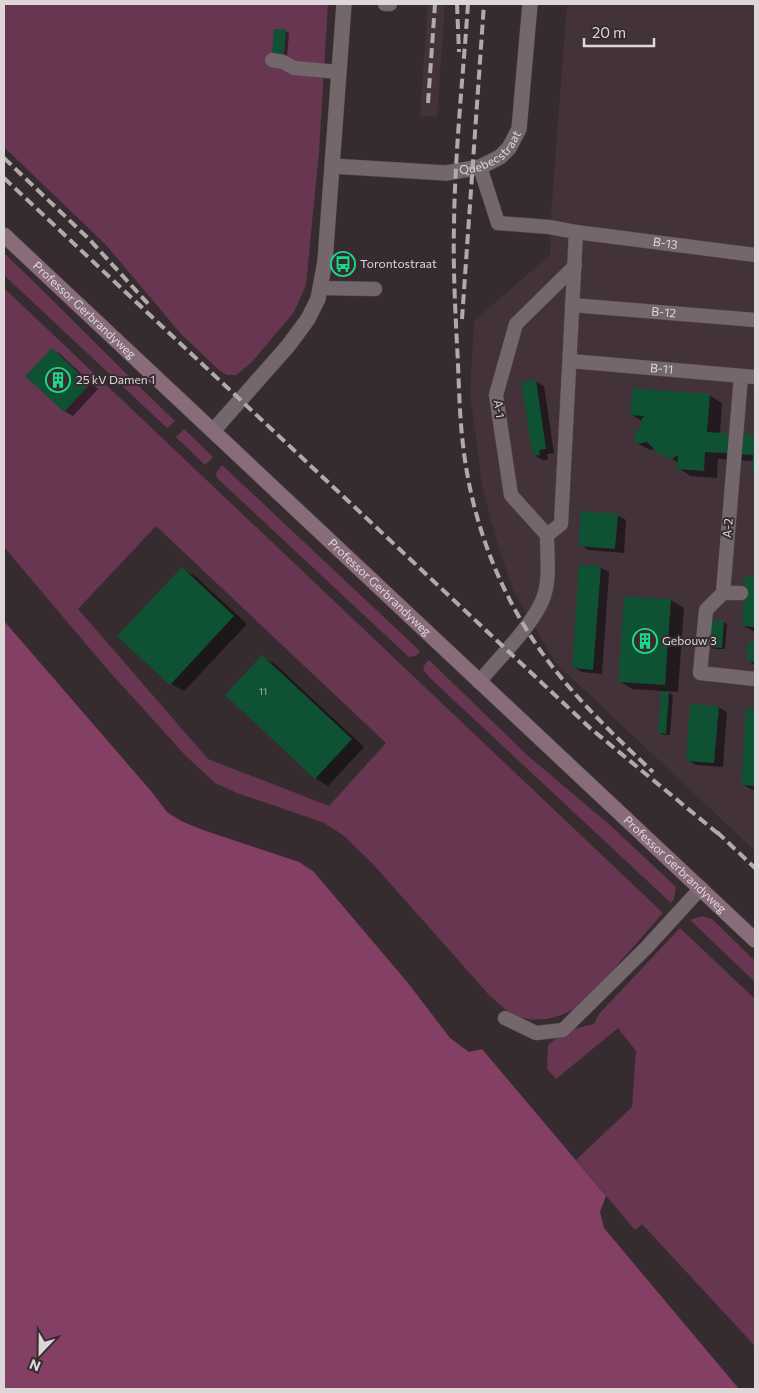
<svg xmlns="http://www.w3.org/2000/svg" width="759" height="1393" viewBox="0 0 759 1393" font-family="Commissioner,sans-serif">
  <rect width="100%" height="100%" fill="#362c30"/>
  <!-- built -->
  <path fill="#43323a" d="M428 4H445L437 117 420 116Z
    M567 4H755V851L555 662 514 592 498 546 482 486 470 393 474 321 550 255 551 215Z"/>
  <!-- green -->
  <path fill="#683651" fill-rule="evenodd" d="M4 4H328L319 152 306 285 294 312 251 363 236 375H227L220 371 182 335 106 245 4 147Z
    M4 253C62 308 117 366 175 421L167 428 4 275Z
    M4 288 663 913 584 1003C563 1017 537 1026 512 1014 505 1010 497 1002 490 996L373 864 343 835 322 822 237 793 215 783 186 756 108 670 4 547ZM156 526 386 743 329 806 208 759 78 609Z
    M184 429 213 457 205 465 176 437Z
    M222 465 420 651 416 656 409 657 397 646 217 478 216 473Z
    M429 660 527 755 611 826 676 887 674 899 671 903 431 679 423 670 425 664Z
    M702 916 712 919 755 961V982L690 920Z
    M680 928 755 999V1346L642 1224 635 1230 576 1160 632 1107 636 1051 618 1028 556 1079 547 1069 548 1045 566 1031 594 1024 599 1014Z"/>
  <!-- water -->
  <path fill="#843f65" d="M4 621 151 791 167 812 181 821 203 830 299 862 313 871 408 983 450 1038 469 1052 482 1049 606 1196 600 1212 604 1228 739 1389H4Z"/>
  <!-- shadow -->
  <path fill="#0007" d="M285 31 289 33 287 57 277 56Z
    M52 349 60 354 98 389 73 416 64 411Z
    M535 381 544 386 554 453 547 454 548 460H543L534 455Z
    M709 395 722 403 720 434 755 436V476L753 475 754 461 718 459 717 478 691 476 678 468 679 463 656 449 650 450 637 443 643 431 642 421 632 415Z
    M617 515 626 520 624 553 588 550 580 545Z
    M600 567 609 572 602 674 582 672 573 667Z
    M182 569 195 576 247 624 184 691 171 684Z
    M746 577 755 578V632L743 626Z
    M671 600 684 608 678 692 665 691 673 695 670 735H663L659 733 662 691 632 689 619 681Z
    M723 622 727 624 725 649H714L710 646Z
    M749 643H755V665L748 661Z
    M262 657 275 664 364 747 328 786 315 778Z
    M718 707 727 712 723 767 696 765 688 760Z
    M747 710H755V790L751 789 742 784Z"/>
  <!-- building -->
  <path fill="#0f5233" d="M274 29H286L284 56 272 55Z
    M52 348 90 384 64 412 25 376Z
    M536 380 546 449 539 450 540 455 533 456 521 382Z
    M632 388 710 394 707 432 755 435V476L752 475 753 455 705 452 704 471 677 469 678 455 672 459 658 453 647 442 636 444 634 431 641 430 640 422 644 416 630 415Z
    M581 511 618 514 615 549 578 546Z
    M579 565 601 566 593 670 572 668Z
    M182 567 234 616 170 685 117 636Z
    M745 576 755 577V627L742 626Z
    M624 596 671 599 665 685 618 682Z
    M711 620 724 621 722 648 709 647Z
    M748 642H755V662H747Z
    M262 655 352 739 315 779 225 695Z
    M661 691 669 692 666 734 658 733Z
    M690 704 719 706 714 763 686 761Z
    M746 708 755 709V786L741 785Z"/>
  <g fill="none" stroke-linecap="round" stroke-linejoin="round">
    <defs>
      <g id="lane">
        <path d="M385 4H390"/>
        <path d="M272 60 283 62 294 68 339 72"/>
        <path d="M480 167 498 223 549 227 576 232 561 524 547 535"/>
        <path id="s1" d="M576 232 755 255"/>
        <path d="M321 288 375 289"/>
        <path id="s2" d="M572 305 755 320"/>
        <path id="s3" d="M570 361 755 377"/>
        <path d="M741 376 723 593 706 610 700 673 755 679"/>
        <path d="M723 593H741"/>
        <path d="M479 682C497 660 536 622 544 596 550 577 547 555 547 535L511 495 496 395 516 324 575 266"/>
        <path d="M505 1018 536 1033 563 1030 646 948 701 888"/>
      </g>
      <g id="street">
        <path id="s4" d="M332 166 446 173 480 167 500 157 509 148 519 129 530 4"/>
        <path d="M213 431 288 346 308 319 318 299 325 261 344 4"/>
      </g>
      <g id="secondary">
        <path id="s5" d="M4 235 755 940"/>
      </g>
    </defs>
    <!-- lane casing -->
    <use href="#lane" stroke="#534b4e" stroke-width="15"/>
    <!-- street casing -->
    <use href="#street" stroke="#534b4e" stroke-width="16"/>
    <!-- secondary casing -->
    <use href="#secondary" stroke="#534b4e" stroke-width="16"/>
    <!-- lane -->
    <use href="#lane" stroke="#73676c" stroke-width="14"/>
    <!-- street -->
    <use href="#street" stroke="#73676c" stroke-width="15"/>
    <!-- secondary -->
    <use href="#secondary" stroke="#896c7a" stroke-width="15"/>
    <!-- rail -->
    <path stroke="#b1aaad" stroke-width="4" stroke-dasharray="10 5" stroke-linecap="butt" d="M457 4 459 52
      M468 4C463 77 455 151 454 224 453 265 455 305 457 345 459 378 459 412 463 445 470 507 490 568 522 622 556 680 604 726 653 772
      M428 103 435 4
      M4 158 89 239 151 307
      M4 178 590 728 721 836
      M462 319 484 4
      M717 832 755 868"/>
  </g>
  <!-- icons -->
  <defs>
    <symbol id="bus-ring" viewBox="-11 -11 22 22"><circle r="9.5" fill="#362c30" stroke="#1ad988" stroke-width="1.5"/><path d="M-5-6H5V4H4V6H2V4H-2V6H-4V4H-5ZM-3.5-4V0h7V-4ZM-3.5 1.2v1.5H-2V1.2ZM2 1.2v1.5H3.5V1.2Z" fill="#1ad988"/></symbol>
    <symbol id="building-ring" viewBox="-11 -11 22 22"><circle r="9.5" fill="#362c30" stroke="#1ad988" stroke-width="1.5"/><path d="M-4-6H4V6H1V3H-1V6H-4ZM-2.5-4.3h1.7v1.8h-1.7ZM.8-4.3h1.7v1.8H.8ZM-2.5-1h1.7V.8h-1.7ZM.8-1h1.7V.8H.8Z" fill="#1ad988"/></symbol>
  </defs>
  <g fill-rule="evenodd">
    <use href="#bus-ring" x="329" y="250" width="28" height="28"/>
    <use href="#building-ring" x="44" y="366" width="28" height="28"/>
    <use href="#building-ring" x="631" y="627" width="28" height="28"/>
  </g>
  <g text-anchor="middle" stroke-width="4" stroke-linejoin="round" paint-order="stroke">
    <!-- number labels -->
    <g font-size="10" fill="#aab6b0">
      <text x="263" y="695">11</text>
    </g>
    <!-- street labels -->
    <g font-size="12" fill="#ddd7da" stroke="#362c30">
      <text dy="4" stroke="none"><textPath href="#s4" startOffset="165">Quebecstraat</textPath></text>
      <text dy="4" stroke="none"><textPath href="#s1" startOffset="90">B-13</textPath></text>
      <text dy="4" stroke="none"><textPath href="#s5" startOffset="110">Professor Gerbrandyweg</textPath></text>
      <text dy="4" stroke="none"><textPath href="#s2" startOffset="92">B-12</textPath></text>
      <text dy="4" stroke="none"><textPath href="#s3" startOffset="92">B-11</textPath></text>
      <text transform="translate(499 409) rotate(82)" y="4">A-1</text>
      <text transform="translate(728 528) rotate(-85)" y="4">A-2</text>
      <text dy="4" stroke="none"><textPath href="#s5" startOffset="515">Professor Gerbrandyweg</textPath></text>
      <text dy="4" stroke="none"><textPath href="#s5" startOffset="920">Professor Gerbrandyweg</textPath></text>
    </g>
    <!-- poi labels -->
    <g font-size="12" fill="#ddd7da" stroke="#362c30" text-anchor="start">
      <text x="360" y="268">Torontostraat</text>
      <text x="76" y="384">25 kV Damen 1</text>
      <text x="662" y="645">Gebouw 3</text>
    </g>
  </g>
  <!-- border -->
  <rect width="759" height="1393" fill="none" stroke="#ddd7da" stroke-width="10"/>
  <!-- north arrow -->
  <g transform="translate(40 1353) rotate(202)" stroke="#362c30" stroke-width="4" paint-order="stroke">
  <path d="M0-4L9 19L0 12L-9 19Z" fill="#ddd7da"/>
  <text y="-8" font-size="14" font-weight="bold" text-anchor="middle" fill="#ddd7da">N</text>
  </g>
  <!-- scale -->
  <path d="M584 38v8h70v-8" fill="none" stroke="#ddd7da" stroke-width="2.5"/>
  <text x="592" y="38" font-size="15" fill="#ddd7da" stroke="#362c30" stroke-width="4" paint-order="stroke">20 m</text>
</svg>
